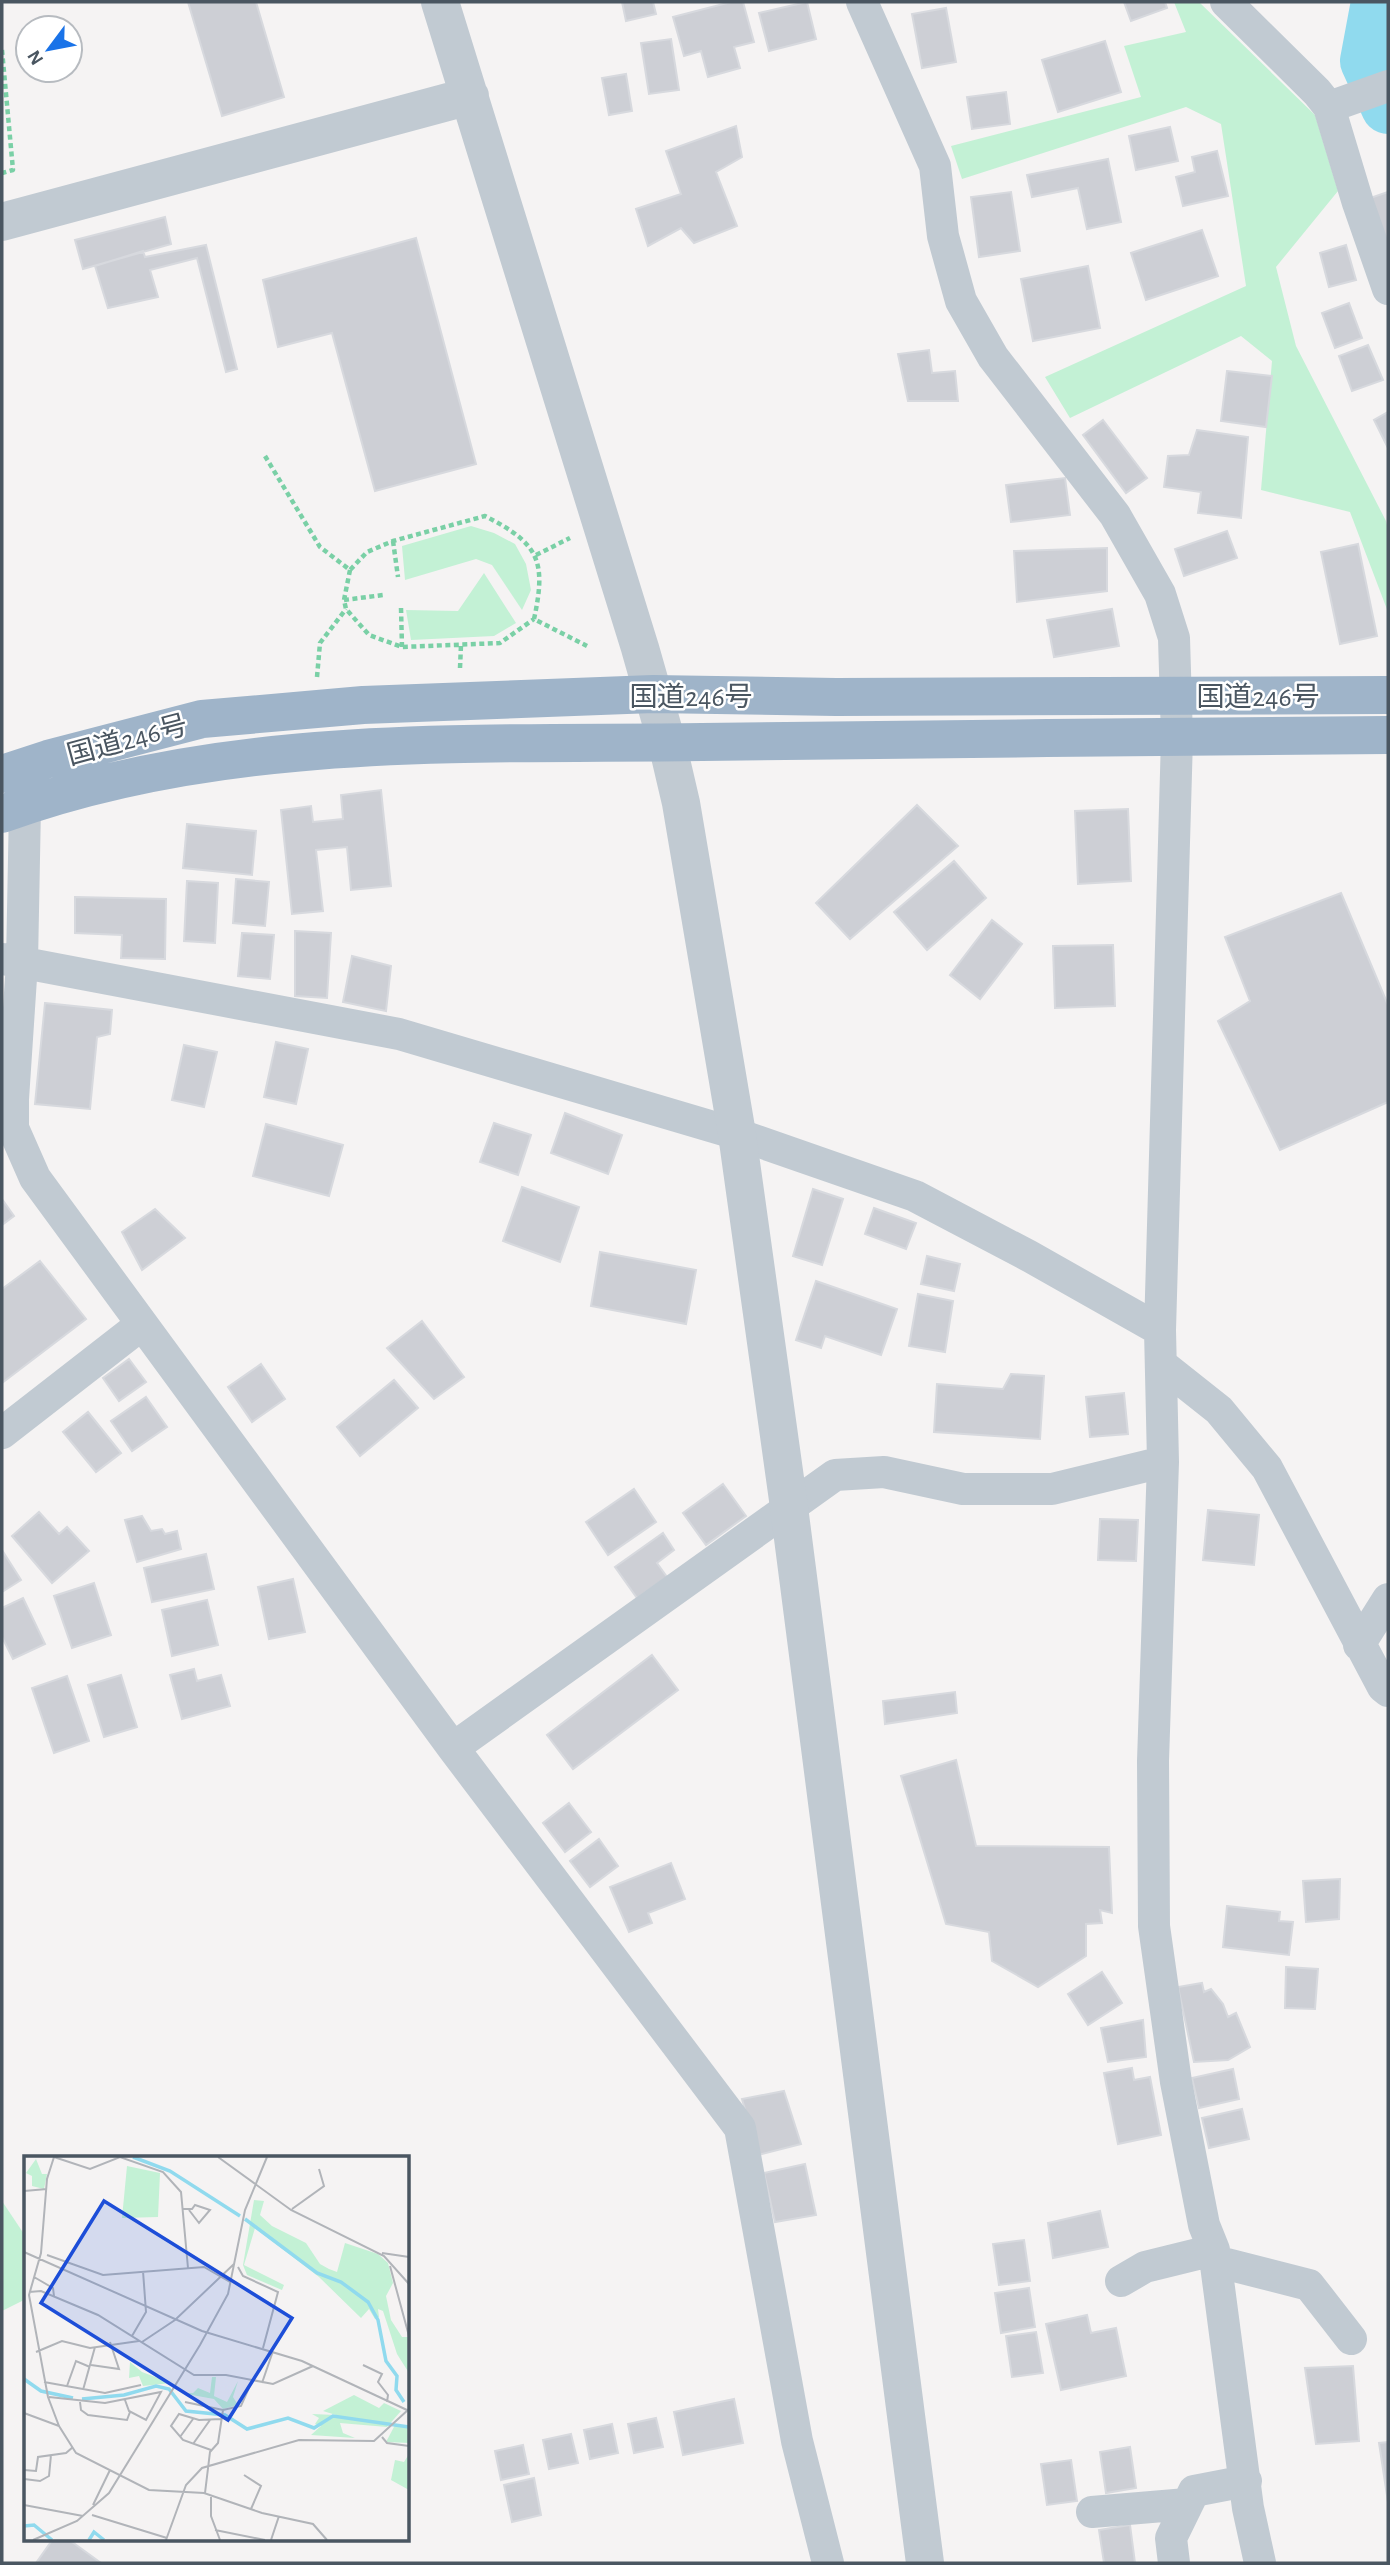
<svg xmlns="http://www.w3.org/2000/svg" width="1390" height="2565" viewBox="0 0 1390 2565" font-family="'Alegreya Sans','Noto Sans JP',sans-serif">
  <rect width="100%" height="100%" fill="#f5f3f3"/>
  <!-- green -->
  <path fill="#c3f1d5" d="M1174 2H1199L1315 115 1338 191 1276 267 1296 346 1386 521 1388 529V612L1350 512 1261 490 1272 361 1241 336 1070 418 1045 377 1246 286 1221 124 1186 107 962 179 951 146 1141 97 1124 46 1186 32Z
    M471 526 494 533 515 544 526 564 531 590 522 610 492 565 476 559 405 580 402 546Z
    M484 573 516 623 494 636 411 640 406 610 458 611Z
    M2 2201 26 2237V2299L2 2311Z"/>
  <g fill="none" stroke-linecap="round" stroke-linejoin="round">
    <!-- river -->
    <path stroke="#90daee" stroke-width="54" d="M1378 2 1367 61 1388 107"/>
  </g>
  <!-- building -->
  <path fill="#cdcfd5" stroke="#d7d9de" stroke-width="2" d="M188 2H256L284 97 222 116Z
    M622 2H653L656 14 626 21Z
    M731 2H743L754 42 734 47 740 68 708 77 701 51 684 56 673 17Z
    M807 2 816 39 769 51 759 13Z
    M1124 2H1165L1167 8 1131 21Z
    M946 8 956 62 922 68 912 14Z
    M671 39 679 90 649 94 641 43Z
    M1105 41 1121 92 1058 112 1042 60Z
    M626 74 632 111 609 115 602 78Z
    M1006 92 1010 124 972 129 967 97Z
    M736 126 742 157 716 172 737 226 694 243 681 228 648 246 636 209 681 194 666 151Z
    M1170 127 1178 161 1136 170 1129 136Z
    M1217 151 1228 196 1183 206 1176 177 1195 172 1192 157Z
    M1108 159 1121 222 1087 229 1078 188 1032 197 1027 175Z
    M1011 192 1020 251 979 257 971 197Z
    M1388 192V248L1370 198Z
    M165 217 171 244 83 269 75 240Z
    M1202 230 1218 276 1146 300 1131 253Z
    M416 238 476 464 375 491 332 333 278 347 263 280Z
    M206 245 237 369 226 372 197 258 150 270 158 297 108 308 95 266 143 251 145 257Z
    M1346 245 1356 280 1329 287 1320 253Z
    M1088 266 1100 328 1033 341 1021 279Z
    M1349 303 1362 338 1335 348 1322 313Z
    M1368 345 1383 380 1352 391 1339 356Z
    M929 350 932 373 955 371 958 401H908L898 354Z
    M1227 371 1272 376 1266 427 1221 421Z
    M1388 412V448L1374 420Z
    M1103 420 1147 478 1126 493 1083 435Z
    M1197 430 1248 437 1241 518 1198 513 1201 492 1164 487 1168 456 1189 455Z
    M1065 478 1070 515 1011 522 1006 485Z
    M1227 531 1237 558 1184 576 1175 549Z
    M1358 544 1377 636 1340 644 1321 552Z
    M1107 548V591L1017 602 1014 551Z
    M1112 609 1119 646 1054 657 1047 620Z
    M381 790 391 886 351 890 347 847 316 850 323 911 292 914 281 810 311 806 313 822 343 819 341 795Z
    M917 805 958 846 850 939 816 903Z
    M1128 809 1131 881 1078 884 1075 811Z
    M187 824 256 831 252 875 183 868Z
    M954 861 986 898 927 950 894 912Z
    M236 879 269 882 265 926 233 923Z
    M187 881 218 883 215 943 184 941Z
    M1341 893 1388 1005V1102L1280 1150 1218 1021 1250 1001 1225 937Z
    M75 897 166 899 165 959 121 958 122 935 75 933Z
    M992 920 1022 944 980 999 950 975Z
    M295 931 331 933 327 998 295 996Z
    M242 933 274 935 270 979 238 976Z
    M1113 945 1115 1006 1055 1008 1053 946Z
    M352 956 391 966 386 1011 343 1002Z
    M45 1003 112 1010 110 1034 97 1037 90 1109 35 1104Z
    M276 1042 308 1049 296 1104 264 1097Z
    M184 1045 217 1052 204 1107 172 1100Z
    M565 1113 622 1135 608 1174 551 1153Z
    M494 1123 531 1135 518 1175 480 1162Z
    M266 1124 343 1145 329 1196 253 1176Z
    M522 1187 579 1207 560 1262 503 1241Z
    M813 1189 843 1199 822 1265 793 1256Z
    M2 1199 14 1216 2 1225Z
    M874 1208 916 1223 906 1249 865 1234Z
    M155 1209 185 1238 142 1270 122 1232Z
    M600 1252 696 1270 686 1324 591 1306Z
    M927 1256 960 1264 954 1291 921 1284Z
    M40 1261 86 1319 2 1383V1289Z
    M816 1281 897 1309 881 1355 825 1336 821 1348 796 1340Z
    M918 1294 953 1301 945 1352 909 1346Z
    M422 1321 464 1377 434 1399 387 1348Z
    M129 1359 146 1382 119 1401 103 1378Z
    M261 1364 285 1399 252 1422 228 1387Z
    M1011 1374 1044 1376 1040 1439 934 1432 937 1384 1003 1389Z
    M394 1380 418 1408 360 1456 337 1427Z
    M1124 1393 1128 1434 1090 1437 1086 1397Z
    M146 1397 167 1427 132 1451 111 1421Z
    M88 1412 121 1453 96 1472 63 1432Z
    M723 1484 746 1516 706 1545 683 1513Z
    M634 1489 656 1522 608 1555 586 1522Z
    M1208 1510 1259 1515 1254 1565 1203 1560Z
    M39 1512 59 1534 67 1527 89 1551 52 1583 12 1536Z
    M142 1516 151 1531 162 1529 165 1534 177 1531 181 1549 137 1562 125 1520Z
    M1100 1519 1138 1520 1136 1561 1098 1560Z
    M663 1533 674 1550 657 1563 667 1577 637 1598 615 1567Z
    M2 1550 21 1580 2 1592Z
    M206 1554 214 1589 152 1602 144 1568Z
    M293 1579 305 1632 269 1639 258 1587Z
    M94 1583 111 1635 72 1648 54 1596Z
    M23 1598 45 1644 13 1659 2 1637V1608Z
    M207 1600 218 1645 172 1656 162 1610Z
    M652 1655 678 1690 573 1769 547 1735Z
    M194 1669 197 1681 221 1675 230 1706 182 1719 170 1675Z
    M121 1675 137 1727 104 1737 88 1685Z
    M67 1676 89 1741 54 1753 32 1688Z
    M955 1692 957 1713 885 1724 883 1701Z
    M956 1760 976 1846 1109 1847 1112 1913 1100 1910 1102 1923 1086 1924V1956L1038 1987 992 1961 989 1932 946 1924 901 1776Z
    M569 1803 591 1832 565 1852 543 1823Z
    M599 1839 618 1866 590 1887 570 1861Z
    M671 1863 685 1899 648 1913 652 1923 629 1932 610 1887Z
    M1340 1879 1339 1919 1306 1922 1303 1881Z
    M1227 1906 1280 1912 1279 1921 1293 1922 1289 1955 1223 1947Z
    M1286 1967 1318 1969 1315 2009 1285 2008Z
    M1102 1972 1122 2003 1088 2025 1068 1994Z
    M1202 1983 1204 1992 1211 1989 1223 2004 1228 2017 1236 2013 1250 2047 1228 2060 1194 2062 1178 1987Z
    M1143 2020 1146 2057 1108 2062 1101 2028Z
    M1132 2068 1134 2080 1150 2077 1161 2135 1118 2144 1104 2073Z
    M1233 2069 1239 2099 1199 2108 1192 2078Z
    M784 2091 801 2144 758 2155 742 2099Z
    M1242 2109 1249 2139 1209 2148 1202 2118Z
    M805 2164 816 2215 775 2222 764 2173Z
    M1100 2211 1108 2247 1053 2258 1048 2223Z
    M1024 2240 1030 2281 999 2285 993 2244Z
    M1029 2288 1035 2327 1001 2333 995 2293Z
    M1087 2315 1091 2333 1116 2328 1126 2376 1061 2390 1046 2324Z
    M1036 2332 1043 2373 1012 2377 1006 2336Z
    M1353 2366 1359 2441 1316 2444 1305 2368Z
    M734 2399 743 2443 683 2455 674 2412Z
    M656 2418 663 2447 634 2453 628 2424Z
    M612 2424 618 2453 590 2459 584 2430Z
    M571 2434 578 2463 549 2469 543 2440Z
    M1388 2442V2502L1379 2443Z
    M523 2445 529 2474 501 2480 495 2451Z
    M1130 2447 1136 2488 1106 2493 1100 2452Z
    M1071 2460 1077 2501 1047 2505 1041 2464Z
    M534 2478 541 2515 512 2522 504 2485Z
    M1130 2525 1135 2563H1104L1099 2530Z
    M53 2539H68L101 2563H36Z"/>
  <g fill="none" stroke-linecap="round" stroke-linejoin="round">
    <!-- path -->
    <path stroke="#7ad0a6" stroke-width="4.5" stroke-dasharray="5 3.5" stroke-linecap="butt" d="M2 50 13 170 2 173
      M265 456 320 547 350 570 367 552 393 541 485 516C538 543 547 560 534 619L587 646
      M393 541 398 577
      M536 555 570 538
      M350 570 344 600 346 609 369 635 402 647 500 643 534 619
      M344 600 383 595
      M401 608 402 647
      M460 668 461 645
      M317 677 320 643 346 609"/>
    <!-- minor -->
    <path stroke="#c1cad2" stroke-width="32" d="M862 2 935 166 943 236 961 301 993 357 1115 515 1160 594 1174 638 1177 738 1160 1330 1163 1462 1153 1761 1154 1926 1176 2082 1204 2225 1214 2250 1248 2508 1260 2563
      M1226 2 1317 92 1329 107 1358 203 1388 289
      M1329 107 1388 86
      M25 806 22 963 13 1099V1128L35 1178 453 1748 740 2128 797 2441 828 2563
      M3 959 399 1034 737 1134 915 1196 1029 1256 1160 1330
      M1161 1364 1219 1410 1267 1468 1383 1687 1388 1691
      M2 1433 141 1325
      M1359 1645 1388 1599
      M453 1748 835 1475 884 1472 963 1489H1052L1163 1462
      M1215 2261 1309 2285 1351 2339
      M1121 2281 1145 2267 1214 2250
      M1092 2512 1187 2504
      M1174 2563 1171 2538 1194 2491 1246 2481"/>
    <!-- tertiary -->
    <path stroke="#c1cad2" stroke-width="38" d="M440 2 640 648 667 743 681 803 737 1134 789 1507 925 2563
      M2 222 470 96"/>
    <!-- trunk -->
    <path stroke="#9fb4c9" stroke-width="38" d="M2 774 48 759 202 719 363 705 653 694 836 697 1388 695
      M2 814C225 733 468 745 702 742 931 740 1159 736 1388 735"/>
  </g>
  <g text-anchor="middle" stroke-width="5" stroke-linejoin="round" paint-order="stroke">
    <!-- street labels -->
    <g font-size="28" fill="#4a5661" stroke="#fff">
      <text x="691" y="706">国道246号</text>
      <text x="1258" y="706">国道246号</text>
      <text transform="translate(127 739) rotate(-15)" y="10">国道246号</text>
    </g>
  </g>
  <!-- overview -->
  <g transform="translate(24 2156)">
    <rect width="385" height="385" fill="#f5f3f3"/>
    <path d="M12 3 18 18H23L20 33 8 30V20L2 17ZM103 10 136 17 134 61 98 62ZM230 44 240 45 236 59 248 70 282 87 296 108 305 113 313 116 321 87 354 98 364 107 369 127 362 140 367 164 378 181H385V217L373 198 359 155 354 153 355 161 351 163 345 153 337 162 295 121 231 72 220 109 260 129 258 134 223 119 219 109ZM106 206 118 216 147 227 119 230 115 220 105 222ZM188 221H192L190 240 203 246 214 225 209 241 214 249 199 253 190 243 157 237H169L174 232 186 237ZM330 239 355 252 360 247 377 255 363 271 316 267 319 277 331 282 287 279 297 270 291 268 295 262 288 258 312 259 299 255ZM371 269 385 271V287L362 286ZM385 298V334L367 324 371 304 380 306Z" fill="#c3f1d5"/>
    <path fill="none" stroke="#90daee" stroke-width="3.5" d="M109 1 146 15 216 60M221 63 293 117 317 126 344 146 354 164 362 205 373 220 372 234 380 246M0 223 17 235 49 242M58 243 100 239 132 230 145 233 162 255 201 259 223 273 264 262 290 272 309 260 385 271M0 370 10 369 28 384M65 384 70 376 80 384"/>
    <path fill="none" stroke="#b1b4b9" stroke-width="2" d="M30 1 23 23 17 97 5 139 24 241 35 270 52 297 125 334 180 337 238 357 289 368 303 384M30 1 66 13 96 1 139 16 157 36 164 112M194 1 267 54 360 100 385 128M0 35 23 33M158 53H168L171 49 186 54 175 67 165 54M268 53 300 30 295 13M0 96 178 175 278 205 383 254M358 97 385 101M23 99 79 119 180 111 206 126M366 110 385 180M214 111 219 120 254 136 239 192M10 121 29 132 30 140M5 136 17 135 74 159 170 219H202L249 228 289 210M108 180 122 156 119 115M118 186 151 164 210 108M12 196 38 185 66 192 115 185M67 209 95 213 86 186M339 209 358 218 354 226 364 239 363 246M20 226 81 237 117 229M238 227 249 195M43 230 52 205 66 211M59 234 71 191M25 241 81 247 137 236 122 264 105 255 101 244M56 246 57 254 64 259 103 264 106 256M161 246 199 254 217 250 228 225M0 257 35 270M156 281 169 263M358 281 363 287 385 290M169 288 186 264M187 294 159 284 147 270 155 258 175 264 197 263M0 314 12 315 14 301 42 297 49 291M220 319 237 330 227 353M0 323 16 325 25 320 27 299M181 337 186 296 194 287 199 254M187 341V360L196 384M0 349 59 360M69 349 86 314M68 359 143 382M191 374 241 384M9 384 53 365 85 337 176 189 204 138 221 54 243 1M142 384 162 329 178 312 275 284 350 285 385 253M247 384 255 360"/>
    <path fill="#1d4ed8" fill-opacity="0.15" stroke="#1d4ed8" stroke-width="3.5" d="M80 45 268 162 204 264 17 147Z"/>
    <rect width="385" height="385" fill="none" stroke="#4a5661" stroke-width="3.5"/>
  </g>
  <!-- border -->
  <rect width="1390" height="2565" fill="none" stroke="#4a5661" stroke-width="7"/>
  <!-- north arrow -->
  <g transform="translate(49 49) rotate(238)"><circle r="33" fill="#ffffff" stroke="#b7bbc0" stroke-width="2"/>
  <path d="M0-5L12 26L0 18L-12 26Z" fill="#1a73e8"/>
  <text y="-10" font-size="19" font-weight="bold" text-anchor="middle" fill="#4a5661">N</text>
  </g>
</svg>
